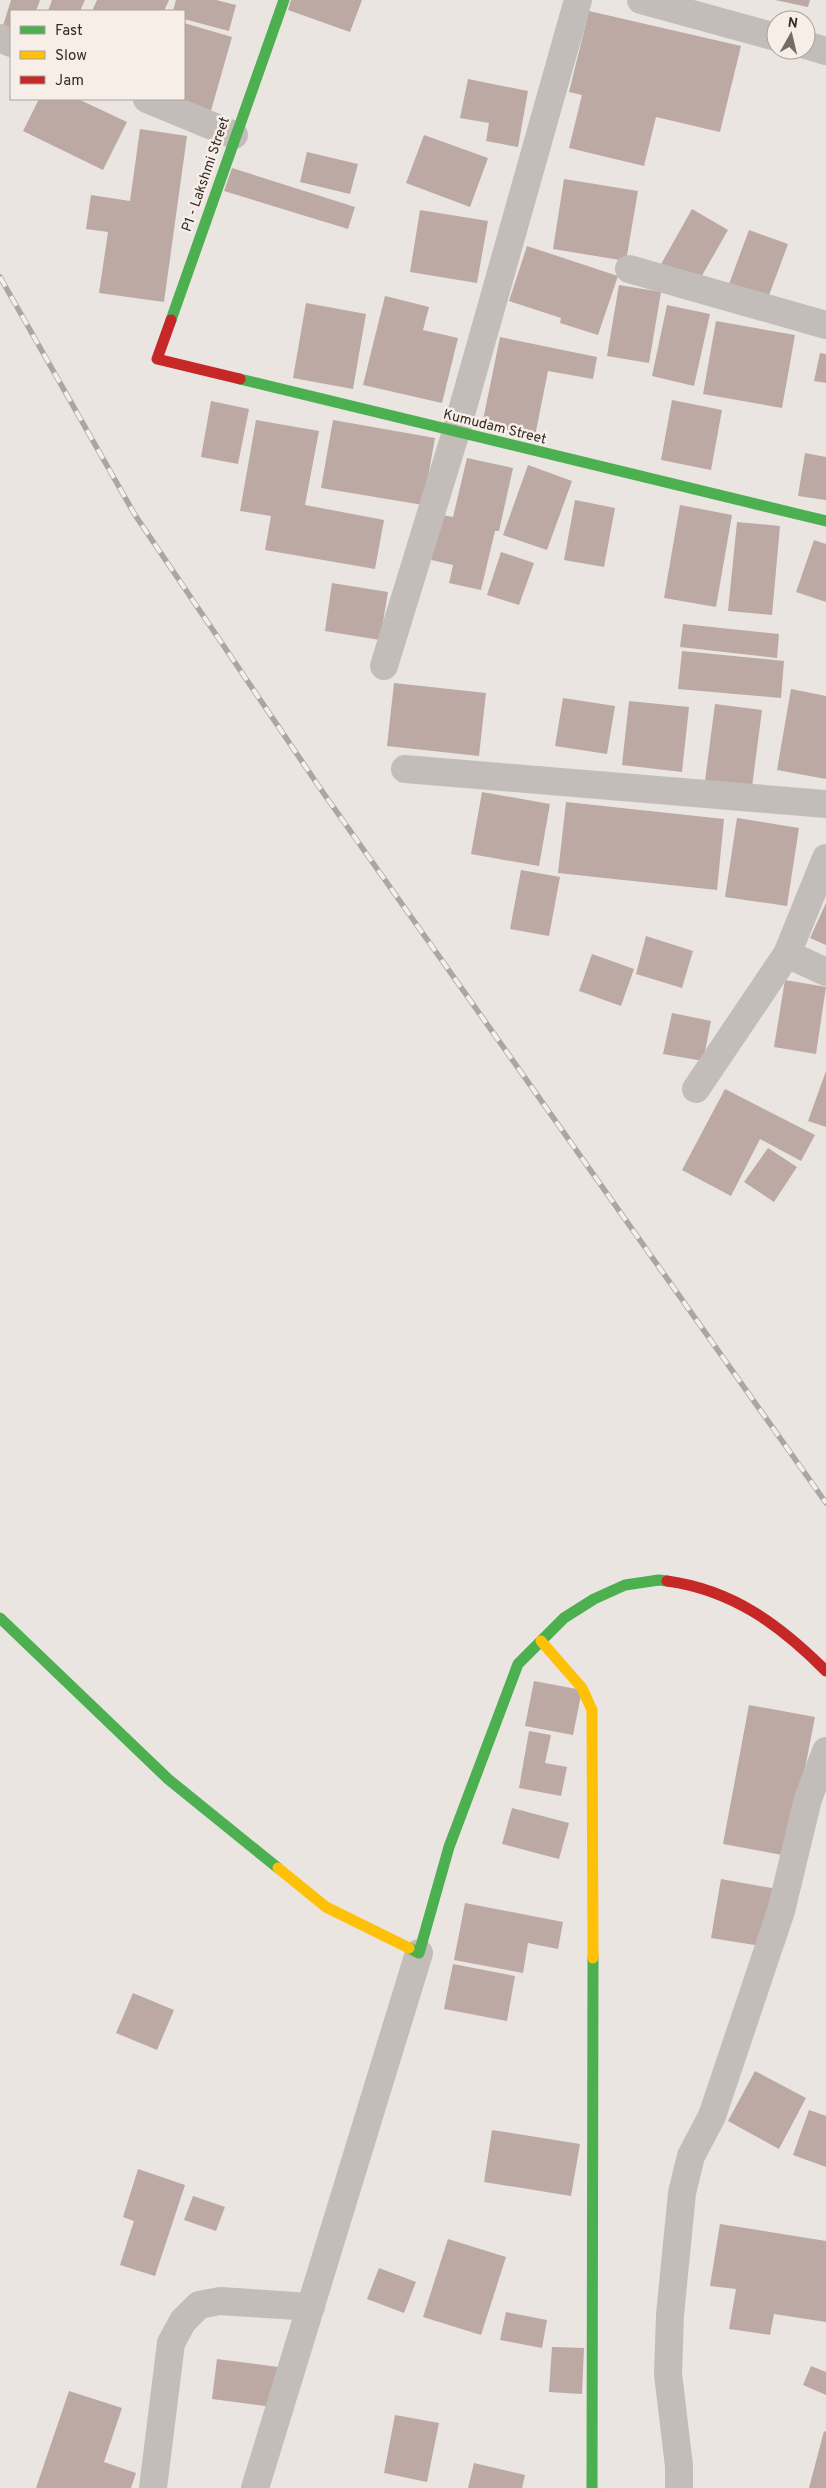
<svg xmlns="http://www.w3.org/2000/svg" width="826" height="2488" viewBox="0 0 826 2488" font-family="Overpass,sans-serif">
  <rect width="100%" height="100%" fill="#eae5e0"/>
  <!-- building -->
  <path fill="#bca9a3" d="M11 0H40L36 11H11V32L2 29Z
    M52 0H85L80 11H48Z
    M97 0H169L164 11H92Z
    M176 0H216L236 5 229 31 184 19V11H173Z
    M291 0H362L350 32 288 10Z
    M775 0H810L808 7Z
    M589 11 741 46 720 132 656 117 644 166 569 148 582 95 569 92Z
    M184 23 232 37 210 114 159 99H184Z
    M468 79 528 91 518 147 486 141 489 123 460 118Z
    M39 99H78L127 122 103 170 23 131Z
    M140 129 187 136 164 302 99 293 108 232 86 229 91 195 130 201Z
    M424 135 488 158 470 207 406 183Z
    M307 152 358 164 350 194 300 182Z
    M232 168 355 207 348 229 224 191Z
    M564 179 638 191 626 261 553 249Z
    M692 209 728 230 696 286 660 266Z
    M420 210 488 221 477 283 410 272Z
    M749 230 788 244 768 298 729 284Z
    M527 246 618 276 598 335 560 323 561 318 509 301Z
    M619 285 661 292 649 363 607 356Z
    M385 296 429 307 423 330 458 338 442 403 363 385Z
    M306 303 366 314 353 389 293 378Z
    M667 305 710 314 694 386 652 376Z
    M716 321 795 335 782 408 703 394Z
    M500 337 597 357 593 379 548 371 535 436 482 425Z
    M820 353 826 354V383L814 381Z
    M672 400 722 410 711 470 661 460Z
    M211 401 249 409 238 464 201 457Z
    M256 420 319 431 305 505 384 520 375 569 265 550 271 516 240 511Z
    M333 420 435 438 423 505 321 488Z
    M805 453 826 457V500L798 496Z
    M467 458 513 468 499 531H495L481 590 449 583 453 565 427 559 437 514 453 517Z
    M528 465 572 481 547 550 503 535Z
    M575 500 615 508 604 567 564 560Z
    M680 505 732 515 716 607 664 598Z
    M737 522 780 526 772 615 728 611Z
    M814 540 826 544V602L796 592Z
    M501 552 534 563 519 605 487 595Z
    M332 583 388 592 380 640 325 631Z
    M683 624 779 634 777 658 680 647Z
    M682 651 784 661 781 698 678 689Z
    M394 683 486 693 479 756 387 746Z
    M791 689 826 696V779L777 770Z
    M563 698 615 706 607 754 555 746Z
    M629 701 689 707 682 772 622 765Z
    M715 704 762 710 752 787 705 781Z
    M482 792 550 804 539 866 471 854Z
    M566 802 724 819 717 890 558 873Z
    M737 818 799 828 787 906 725 897Z
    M521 870 560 877 549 936 510 929Z
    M826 903V945L810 938Z
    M646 936 693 951 682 988 636 974Z
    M592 954 634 969 621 1006 579 991Z
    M785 980 826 987 816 1054 774 1047Z
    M672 1013 711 1021 703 1061 663 1054Z
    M826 1071V1127L808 1121Z
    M725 1089 815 1135 801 1161 760 1139 731 1196 682 1170Z
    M768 1148 797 1167 774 1202 744 1182Z
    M534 1681 582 1690 573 1735 525 1726Z
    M749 1705 815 1717 788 1856 723 1844Z
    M529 1731 551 1735 545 1763 567 1767 561 1796 519 1788Z
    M512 1808 569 1823 559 1859 502 1844Z
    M721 1879 777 1889 767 1947 711 1938Z
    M465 1903 563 1922 558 1949 528 1943 523 1973 454 1960Z
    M453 1964 515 1976 507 2021 444 2009Z
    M133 1993 174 2010 157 2050 116 2033Z
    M755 2071 806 2098 779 2149 728 2121Z
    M809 2110 826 2116V2167L793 2155Z
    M492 2130 580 2144 571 2196 484 2182Z
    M138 2169 185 2185 155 2276 120 2265 134 2221 123 2217Z
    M193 2196 225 2207 216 2231 184 2220Z
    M720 2224 826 2241V2322L774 2314 770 2335 729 2329 736 2289 710 2286Z
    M448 2239 506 2257 481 2335 423 2317Z
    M379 2268 416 2282 404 2313 367 2299Z
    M506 2312 547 2320 542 2348 500 2340Z
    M552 2347 584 2348 582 2394 549 2392Z
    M217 2359 278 2367 273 2407 212 2399Z
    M811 2366 826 2372V2395L803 2385Z
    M69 2391 122 2408 104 2462 136 2473 131 2488H36Z
    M395 2415 439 2423 427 2482 384 2473Z
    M824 2431 826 2432V2488H809Z
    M474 2463 525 2475 522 2488H468Z"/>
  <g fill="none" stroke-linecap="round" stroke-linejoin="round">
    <!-- street -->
    <path stroke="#c3bdb9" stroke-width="28" d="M641 0 776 37
      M0 38 11 43
      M806 45 826 51
      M147 99 234 135
      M629 269 826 325
      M384 666 456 432 578 0
      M405 769 826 804
      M787 954 826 858
      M696 1089 787 954 826 972
      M153 2488 171 2343 183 2321 199 2305 220 2301 311 2307
      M255 2488 419 1953
      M679 2488V2466L668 2374 670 2315 682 2193 691 2156 712 2116 781 1911 808 1799 826 1751"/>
    <!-- fast -->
    <path stroke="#4caf50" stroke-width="11" d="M171 320 284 0
      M240 379 826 521
      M0 1618 168 1779 278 1868
      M409 1948 419 1953 449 1847 518 1664 564 1618 594 1599 625 1585 659 1580 667 1581
      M592 2488 593 1958"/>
    <!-- slow -->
    <path stroke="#ffc107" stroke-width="11" d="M541 1641 582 1688 592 1710 593 1958
      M278 1868 326 1907 409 1948"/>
    <!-- jam -->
    <path stroke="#c62828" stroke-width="11" d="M171 320 157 359 240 379
      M667 1581C733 1590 780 1625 826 1671"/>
    <defs>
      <path id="rail" d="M0 277 135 515 322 791 826 1503"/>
    </defs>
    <!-- rail casing -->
    <use href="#rail" stroke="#aba6a3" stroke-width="5.5"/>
    <!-- rail -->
    <use href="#rail" stroke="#f7efe7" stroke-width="4" stroke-dasharray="11" stroke-linecap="butt"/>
  </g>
  <g text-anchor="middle" stroke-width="5" stroke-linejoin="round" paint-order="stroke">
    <!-- street labels -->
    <g font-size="14" fill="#332b28" stroke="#f7efe7">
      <text transform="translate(205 174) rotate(-71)" y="5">P1 - Lakshmi Street</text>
      <text transform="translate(495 426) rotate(14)" y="5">Kumudam Street</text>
    </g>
  </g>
  <!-- legend -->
  <rect x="10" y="10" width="175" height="90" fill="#f7efe7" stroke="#a9a19b"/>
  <rect x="20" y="26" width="25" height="8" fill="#4caf50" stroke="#a9a19b"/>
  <text x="55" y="35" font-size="15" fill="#332b28">Fast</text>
  <rect x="20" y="51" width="25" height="8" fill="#ffc107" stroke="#a9a19b"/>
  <text x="55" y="60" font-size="15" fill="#332b28">Slow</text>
  <rect x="20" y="76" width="25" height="8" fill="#c62828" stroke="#a9a19b"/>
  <text x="55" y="85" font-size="15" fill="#332b28">Jam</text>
  <!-- north arrow -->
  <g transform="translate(791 35) rotate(8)"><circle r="24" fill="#f7efe7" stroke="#a9a19b"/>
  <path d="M0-4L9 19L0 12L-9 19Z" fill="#736c68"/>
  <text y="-8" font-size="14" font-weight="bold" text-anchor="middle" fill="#332b28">N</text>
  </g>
</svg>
